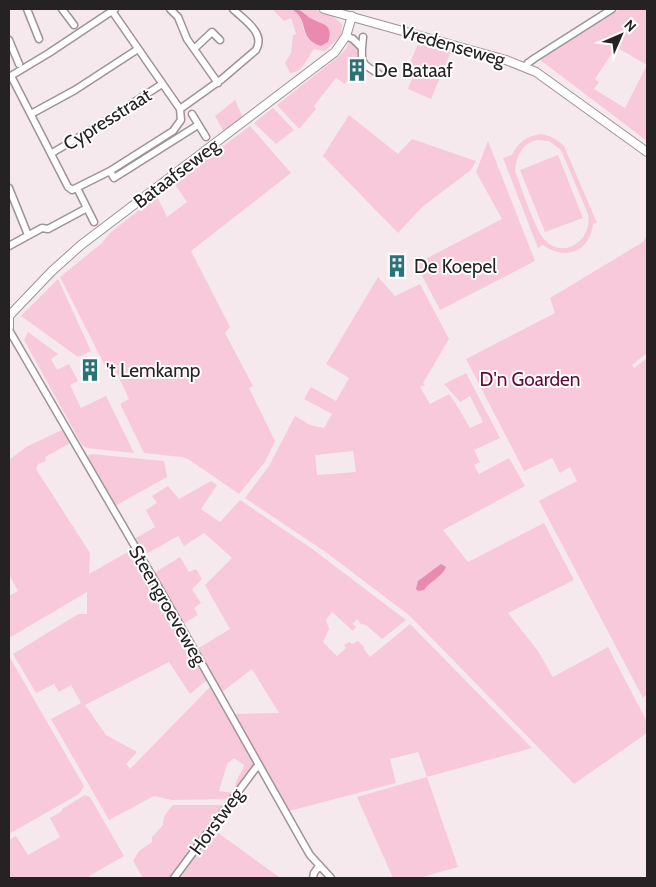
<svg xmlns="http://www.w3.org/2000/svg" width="656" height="887" viewBox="0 0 656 887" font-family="Cabin,sans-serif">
  <rect width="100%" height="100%" fill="#f6e9ed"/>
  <!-- green -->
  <path fill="#f8c9da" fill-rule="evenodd" d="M272 9C278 9 287 7 292 10 305 15 301 29 307 37 311 42 316 44 321 46L328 42 329 32 298 9C317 9 329 11 342 24L341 36 325 51 314 49C307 57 303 73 290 73L285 63 291 53 293 35 296 34 291 18 284 21Z
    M620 9H647V141L539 59ZM616 47 647 65 625 108 594 89 599 82 595 79Z
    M420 39 452 49 431 99 408 89 414 73 407 70Z
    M350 40 359 48V61L352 62 348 67 350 74 351 76 345 84 336 78 314 106 316 109 299 129 277 105 338 57 346 49Z
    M235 100 243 118 224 132 215 116Z
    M273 108 294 130 276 144 254 123Z
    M349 115 398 154 412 139 476 161 471 170 422 207 398 233 323 156Z
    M250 126 291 173 191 251 230 327 225 333 253 386 249 388 275 441 265 462 239 494 188 459 181 457 144 453 120 404 129 399 112 363 105 366 60 277 102 243 110 233 157 196 167 217 187 202 174 183Z
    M541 134C551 136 557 139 564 146L597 223 593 224C590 252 565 261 543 245L538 248 503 158 512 155C518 142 527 136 541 134ZM536 140 549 141 561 150 588 214C593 240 563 261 544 239 535 229 521 186 515 171 516 156 522 144 536 140Z
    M488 141 535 261 440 310 416 264 502 219 476 172Z
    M558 155 583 218 545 232 520 170Z
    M647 235V353L632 365 634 368 647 358V694L643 698 539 501 577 481 570 467 560 473 552 458 524 471 466 359 555 313 550 298 643 242Z
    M378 277 395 296 420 284 449 339 423 383 425 385 420 387 430 404 449 394 456 404 470 428 483 422 470 396 460 402 444 384 466 373 500 438 474 450 480 462 474 465 479 474 509 458 525 486 443 530 468 562 544 523 574 580 508 613 538 651 553 677 608 647 647 722V733L574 784 410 616 327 553 245 498 269 466 295 416 310 425 324 428 332 414 304 399 311 387 336 401 349 378 326 364ZM353 451 356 472 317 475 315 455Z
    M58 279 91 351 78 357 21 316Z
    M28 332 58 354 51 359 57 370 69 364 78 381 70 385 81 408 106 396 134 453 87 448 82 445 24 340Z
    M64 429 72 442 45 457 46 461 38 464 36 469 90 553 89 574 133 549 207 680 190 694 169 662 85 705 106 735 137 752 126 764 130 769 210 687 255 764 236 790C233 781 242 774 244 765L234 758 227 764 219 791 234 793 230 799 172 800 154 796 109 820 51 719 81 703 71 685 59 692 54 684 36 693 13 654 75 616 79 614H87V592L9 638V596L18 591 9 574V460L26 447Z
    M91 454 164 461 167 477 115 506 87 456Z
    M211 481 217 485 201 509 220 522 240 500 311 548 406 620 382 639 366 625 361 624 357 619 352 624 356 627 353 631 332 612 326 620 329 629 323 642 337 656 346 648 344 645 349 642 352 644 358 641 364 647V649L370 657 410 624 532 748 427 777 458 867 419 878H393L357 797 427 777 418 752 390 759 396 783 289 811 234 714 279 713 252 669 222 692 197 649 230 629 205 585 232 558 204 533 184 546 178 536 144 555 134 539 155 527 146 510 157 503 152 496 168 486 179 499Z
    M180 557 189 572 196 569 202 579 192 589 201 603 194 608 198 615 183 624 154 573Z
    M9 656 84 786 79 794 9 834Z
    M85 795 90 797 124 856 89 876 90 878H9V840L16 836 28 855 60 837 50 818 62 811V809Z
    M173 805H226L171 878H143L133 861 139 851 152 842V837L163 825C163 816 167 812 173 805Z
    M214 830 279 877 178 878Z"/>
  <!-- water -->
  <path fill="#e98aaf" d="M291 9C303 9 303 14 312 19 323 25 334 24 328 42L321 46C296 38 311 19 291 9Z
    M441 564 446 567C442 577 430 581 424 590L418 591 416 589 418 581Z"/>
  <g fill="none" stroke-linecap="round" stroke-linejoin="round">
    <defs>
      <path id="minor" d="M27 9 39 39
        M62 9 74 25
        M170 9 178 17 187 39 218 83
        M112 11 180 109
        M346 36 353 39 362 48C361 66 365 65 379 74
        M9 40 19 64
        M362 48 363 37
        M194 49 212 32 220 40
        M525 67 528 63 535 58 612 9
        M11 76 68 187 72 190 110 171 173 131 181 120 180 109 222 79 256 50C266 33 244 20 233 9
        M9 77 49 53 115 9
        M31 114 75 90 138 49
        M192 114 206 137
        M52 153 104 122 162 84
        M110 171 114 178 198 125
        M9 188 28 235
        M87 208 94 222
        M9 246 42 228 48 229 87 208 77 188
        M9 330 162 593 303 843 310 855 331 878
        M174 878 258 765
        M313 878 314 873 319 866"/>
      <path id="major" d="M324 9 506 60 536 72 647 152
        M9 316 52 271 81 245 335 52 346 36 352 16
        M9 318V327"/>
    </defs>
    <!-- minor casing -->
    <use href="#minor" stroke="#9e9396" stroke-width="9"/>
    <!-- major casing -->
    <use href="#major" stroke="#9e9396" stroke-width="10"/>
    <!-- minor -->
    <use href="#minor" stroke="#fff" stroke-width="6"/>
    <!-- major -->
    <use href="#major" stroke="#fff" stroke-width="8"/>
  </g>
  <!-- icons -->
  <defs>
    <symbol id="building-bare" viewBox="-9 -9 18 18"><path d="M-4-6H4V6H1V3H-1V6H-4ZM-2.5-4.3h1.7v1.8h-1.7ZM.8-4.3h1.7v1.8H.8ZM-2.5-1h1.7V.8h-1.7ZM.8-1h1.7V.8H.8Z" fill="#297378" stroke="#fff" stroke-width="2.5" paint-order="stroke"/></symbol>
  </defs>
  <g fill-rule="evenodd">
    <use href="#building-bare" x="341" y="54" width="32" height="32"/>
    <use href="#building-bare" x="381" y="250" width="32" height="32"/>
    <use href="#building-bare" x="74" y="354" width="32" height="32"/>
  </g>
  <g text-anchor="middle" stroke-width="4" stroke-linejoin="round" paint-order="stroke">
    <!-- street labels -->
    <g font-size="19" fill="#262123" stroke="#fff">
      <text transform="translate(453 45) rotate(16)" y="7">Vredenseweg</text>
      <text transform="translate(107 119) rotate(-32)" y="7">Cypresstraat</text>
      <text transform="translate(176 173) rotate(-37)" y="7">Bataafseweg</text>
      <text transform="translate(168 605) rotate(60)" y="7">Steengroeveweg</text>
      <text transform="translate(216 821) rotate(-54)" y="7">Horstweg</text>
    </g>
    <!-- poi labels -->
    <g font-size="19" fill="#262123" stroke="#fff" text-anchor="start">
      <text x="374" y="77">De Bataaf</text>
      <text x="414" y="273">De Koepel</text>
      <text x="106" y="377">'t Lemkamp</text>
    </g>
    <!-- park labels -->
    <g font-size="19" fill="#600937" stroke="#fff">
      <text x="530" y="386">D'n Goarden</text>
    </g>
  </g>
  <!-- border -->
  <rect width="656" height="887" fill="none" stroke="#262123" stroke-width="20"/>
  <!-- north arrow -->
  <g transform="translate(621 35) rotate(45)" stroke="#ffffff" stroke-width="4" paint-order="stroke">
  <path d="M0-4L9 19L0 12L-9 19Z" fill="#262123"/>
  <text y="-8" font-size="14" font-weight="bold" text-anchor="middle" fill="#262123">N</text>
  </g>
</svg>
